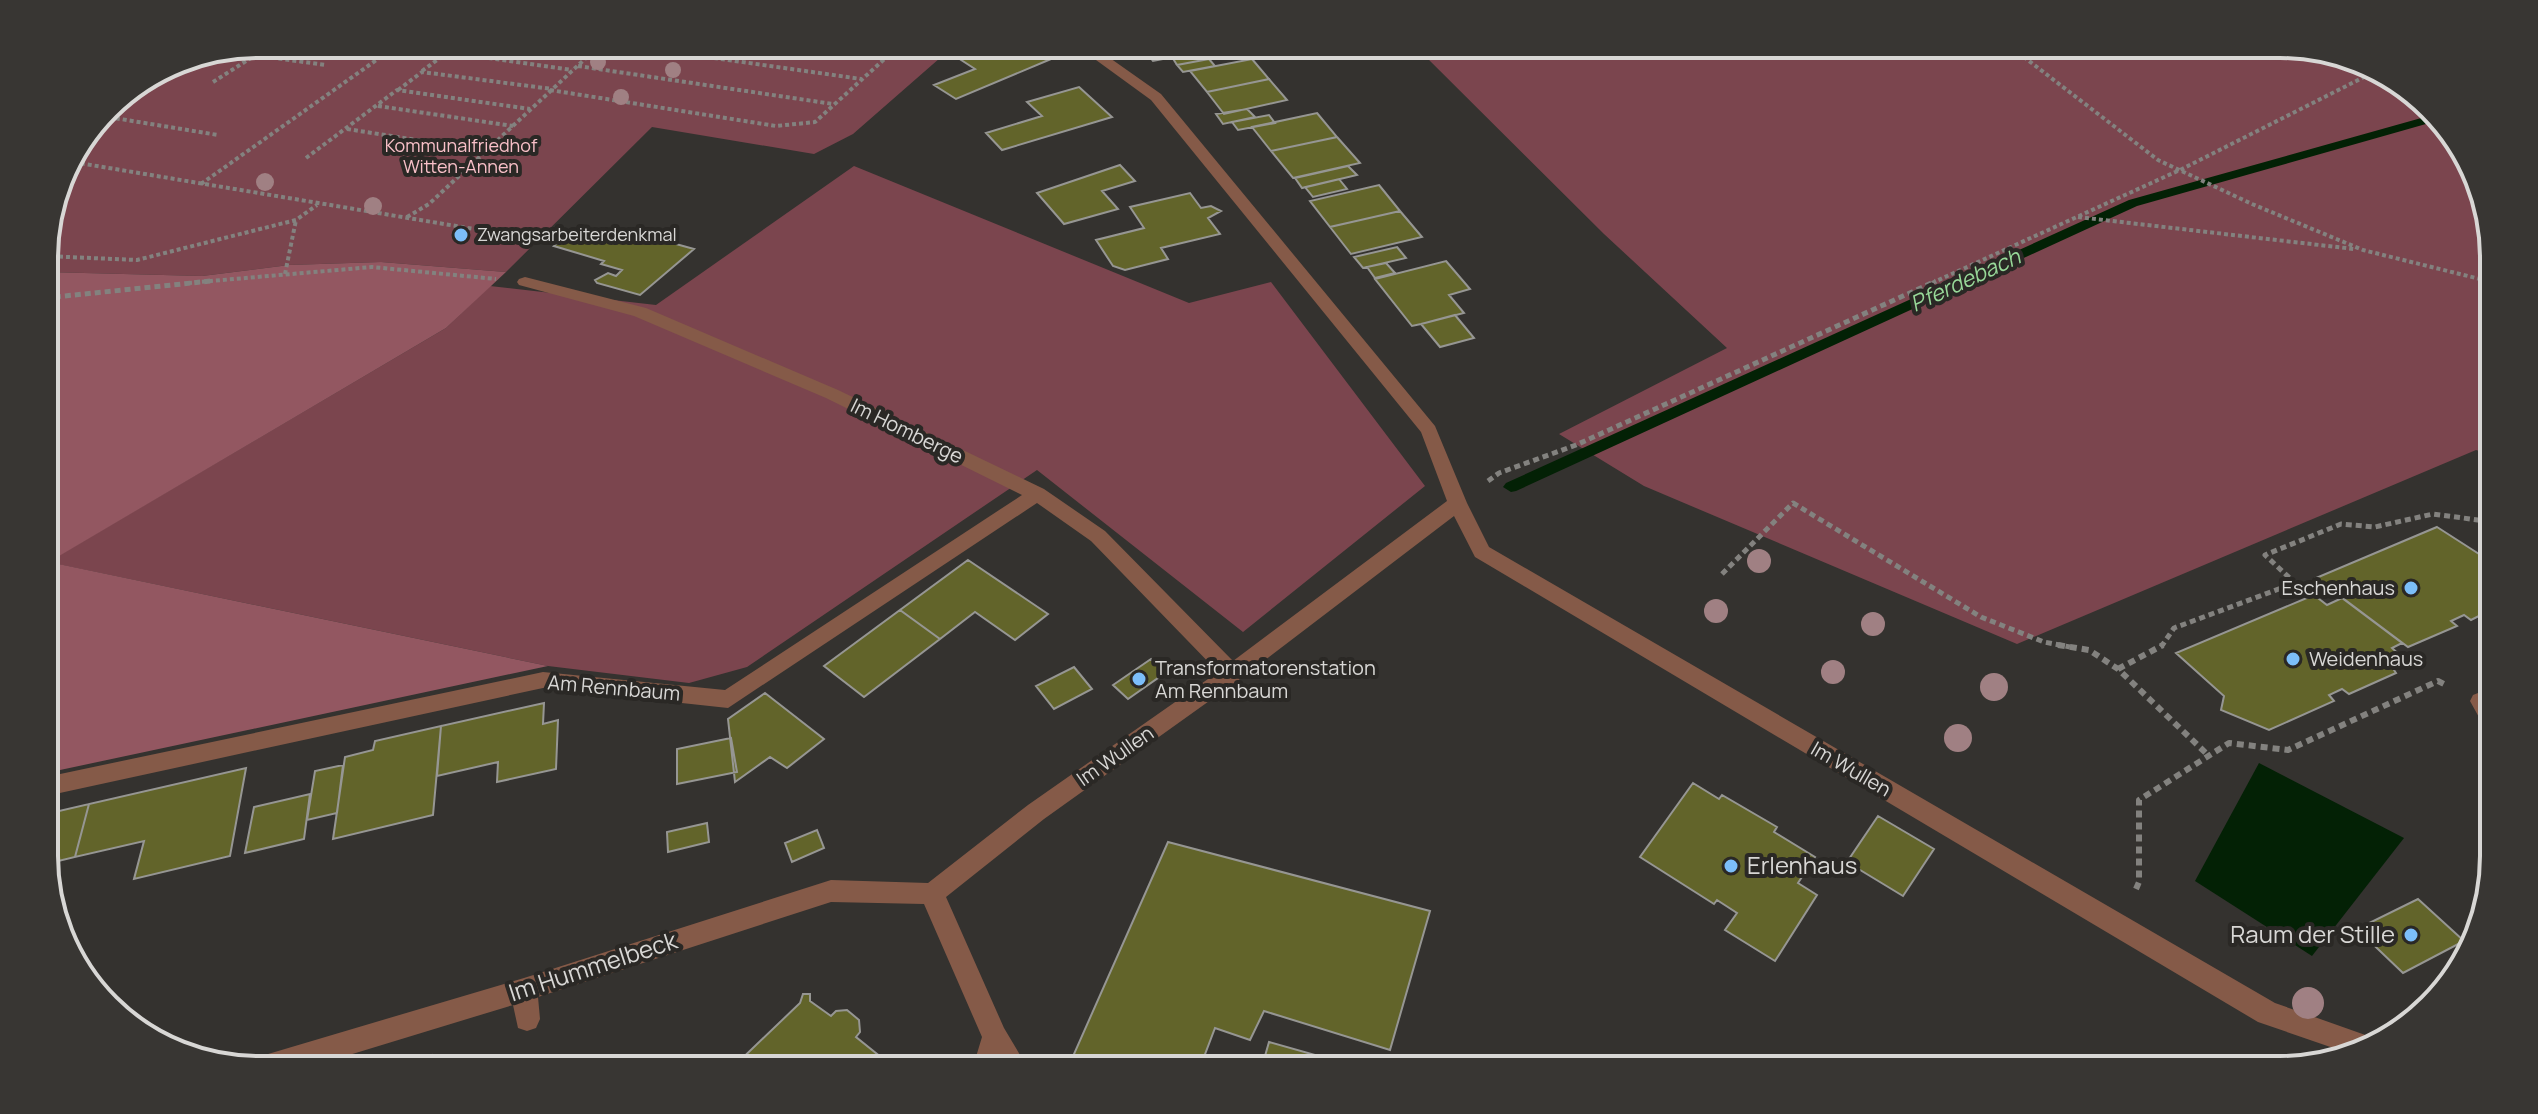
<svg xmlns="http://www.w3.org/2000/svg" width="2538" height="1114" viewBox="0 0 2538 1114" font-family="Manrope,sans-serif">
  <rect width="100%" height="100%" fill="#34322f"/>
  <!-- green -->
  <path fill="#7b454e" d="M258 44H956L853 134 814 154 652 127 506 272 381 262 289 265 202 276 45 272 44 243 66 164 116 97 176 60Z
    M1402 44H2280L2362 60 2450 127 2492 229 2493 455 2476 450 2017 644 1644 486 1559 434 1727 348 1604 234 1419 50 1406 52Z
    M854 166 1189 303 1271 282 1425 486 1243 632 1037 470 747 667 689 683 548 666 48 562 446 328 490 286 656 305Z"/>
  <!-- forest -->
  <path fill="#935761" d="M381 262 506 272 446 328 49 562 548 666 46 773 45 272 202 276 289 265Z"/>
  <!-- water -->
  <path fill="#032105" d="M2259 763 2404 838 2312 956 2195 881Z"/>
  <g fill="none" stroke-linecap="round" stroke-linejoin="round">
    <!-- stream -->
    <path fill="#032105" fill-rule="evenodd" d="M2432 115 2440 120 2137 206 1516 491 1511 492 1503 487 1506 483 2129 200Z"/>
  </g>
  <!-- building -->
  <path fill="#62642a" stroke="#969693" stroke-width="2" d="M986 44H1026L1051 59 956 99 934 85 975 69 955 56Z
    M1140 44H1211L1215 49 1153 61Z
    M1208 50 1214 58 1177 65 1172 57Z
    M1209 59 1215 66 1183 72 1177 65Z
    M1252 59 1269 79 1207 92 1190 71Z
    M1269 79 1287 100 1224 114 1207 92Z
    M1079 87 1112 117 1002 150 986 133 1042 116 1027 102Z
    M1247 109 1255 117 1223 124 1216 114Z
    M1317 113 1337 137 1271 151 1252 127Z
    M1269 115 1275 123 1238 130 1232 122Z
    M1337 137 1360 163 1293 178 1271 151Z
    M1120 165 1135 181 1102 191 1118 209 1064 224 1037 193Z
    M1348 166 1357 175 1302 188 1295 178Z
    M1339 179 1347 189 1313 197 1305 187Z
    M1379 185 1400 211 1330 227 1310 201Z
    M1190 193 1201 208 1211 206 1221 211 1208 218 1220 234 1161 248 1168 259 1125 270 1113 266 1096 240 1144 228 1130 207Z
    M1400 211 1422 237 1351 254 1330 227Z
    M577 229 628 243 640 234 694 249 640 295 597 283 595 280 608 273 616 276 622 270 601 264 604 261 554 246Z
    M1397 247 1406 258 1363 268 1354 257Z
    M1446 261 1470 289 1449 295 1464 313 1421 324 1412 326 1375 279Z
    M1386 263 1395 273 1375 278 1367 267Z
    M1455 315 1474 338 1440 347 1421 324Z
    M2437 527 2493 563V609L2471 620 2464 615 2451 621 2457 626 2408 647 2316 578Z
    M968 560 1048 614 1015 640 975 612 940 639 900 610Z
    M2314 595 2327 605 2342 598 2402 643 2392 648 2411 665 2406 664 2394 670 2396 673 2349 694 2342 689 2329 695 2334 701 2269 730 2221 710 2224 696 2176 653Z
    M900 610 940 639 864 697 824 666Z
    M1151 659 1165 673 1128 699 1113 685Z
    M1074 667 1092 689 1054 709 1036 686Z
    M765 693 824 739 787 768 770 757 735 782 728 719Z
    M544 703 543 724 558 720 556 769 497 782 498 762 437 776 441 726Z
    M441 726 433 815 333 839 345 757 373 750 375 741Z
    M731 738 737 772 677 784V749Z
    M343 765 337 813 307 820 315 771Z
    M246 768 230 856 134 879 144 841 75 857 89 804Z
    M1693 783 1719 799 1722 795 1777 827 1774 832 1815 857 1798 883 1817 895 1775 961 1725 930 1737 913 1717 900 1714 904 1640 857Z
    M310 794 304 839 245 853 254 807Z
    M89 804 75 857 46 864V814Z
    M1878 816 1934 849 1903 896 1847 862Z
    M707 823 709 842 668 852 667 832Z
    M817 830 824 848 792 862 785 843Z
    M1168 842 1430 911 1390 1050 1264 1011 1250 1040 1215 1028 1199 1070H1093L1070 1063Z
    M2418 899 2464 941 2403 973 2357 929Z
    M803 994H810V1001L831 1016 836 1011 847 1010 859 1020 860 1032 856 1037 897 1070H730L800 1003Z
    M1269 1042 1368 1070H1261Z
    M432 1055 446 1070H413Z
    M463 1058 474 1070H449Z"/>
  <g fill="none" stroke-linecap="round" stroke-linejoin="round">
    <!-- path-far2 -->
    <path stroke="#83827f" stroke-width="4" stroke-dasharray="4 3" stroke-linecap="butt" d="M335 44 385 52
      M543 44 593 50
      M617 44 861 79
      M875 44 897 47
      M2007 44 2158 160 2252 204 2363 250 2492 282
      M223 51 326 65
      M447 52 572 70
      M578 66 833 104
      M422 71 459 44
      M213 82 273 44
      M398 90 422 72 552 89
      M550 90 776 126 815 122 901 44
      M378 106 513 126
      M102 116 218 135
      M347 129 486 151
      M306 158 397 90 530 109
      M67 161 486 231
      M201 184 399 44
      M407 217 429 204 601 44
      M2078 217 2354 249
      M45 256 137 260 296 220 317 205
      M285 274 296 220
      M188 283 372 267 496 279
      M1932 283 2182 169 2376 71"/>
    <!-- path-far1 -->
    <path stroke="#83827f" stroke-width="5" stroke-dasharray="6 4" stroke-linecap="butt" d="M2488 281 2492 282
      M45 298 211 281
      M1488 481 1499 473 1576 445 1936 281
      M1722 574 1793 503 1981 617 2044 642 2070 647
      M2161 647 2174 628 2295 583 2265 555 2341 524 2375 527 2433 514 2493 522"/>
    <!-- path -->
    <path stroke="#83827f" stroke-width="6" stroke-dasharray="7 5" stroke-linecap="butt" d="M2058 645 2089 650 2118 669 2209 756
      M2118 669 2163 645
      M2136 889 2139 882V800L2229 743 2288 750 2438 681 2446 685"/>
    <!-- minor -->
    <path fill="#855a48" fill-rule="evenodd" d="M1074 44H1090L1161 94 1435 426 1467 503 1489 547 2275 1003 2371 1037 2374 1042 2345 1052 2258 1022 1475 557 1454 516 1240 679 1044 819 946 897 1004 1028 1029 1070H1001L999 1067 998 1070H972L982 1037 924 904 831 902 538 997 540 1019 536 1028 527 1031 518 1028 513 1005 300 1070 246 1068 249 1061 258 1057 524 978 831 880 928 883 1028 805 1218 672 1091 541 1037 503 728 708 543 688 46 796V777L543 672 725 690 1022 495 826 398 634 316 519 285 517 282 519 279 525 277 646 308 838 390 1044 489 1105 531 1233 661 1447 501 1421 432 1151 100Z
      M2493 687 2494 733 2486 730 2470 701 2473 695Z"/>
  </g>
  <!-- trees -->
  <g fill="#a08083">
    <circle cx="598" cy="62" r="8"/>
    <circle cx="673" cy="70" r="8"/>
    <circle cx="621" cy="97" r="8"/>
    <circle cx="265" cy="182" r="9"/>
    <circle cx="373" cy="206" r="9"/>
    <circle cx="1759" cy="561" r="12"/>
    <circle cx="1716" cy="611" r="12"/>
    <circle cx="1873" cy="624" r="12"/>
    <circle cx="1833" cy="672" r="12"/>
    <circle cx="1994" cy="687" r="14"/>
    <circle cx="1958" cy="738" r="14"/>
    <circle cx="2308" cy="1003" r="16"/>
  </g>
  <!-- markers -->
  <g fill="#7cbef9" stroke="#2a2825" stroke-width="3">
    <circle cx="461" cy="235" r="8"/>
    <circle cx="2411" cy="588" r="8"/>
    <circle cx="2293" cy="659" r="8"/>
    <circle cx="1139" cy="679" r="8"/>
    <circle cx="1731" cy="866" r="8"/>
    <circle cx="2411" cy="935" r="8"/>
  </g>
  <g text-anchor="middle" stroke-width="8" stroke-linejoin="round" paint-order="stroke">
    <!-- far-park labels -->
    <g font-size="18" fill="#f9c0c8" stroke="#2a2825">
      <text x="461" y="152">Kommunalfriedhof<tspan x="461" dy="21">Witten-Annen</tspan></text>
    </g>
    <!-- far-poi labels -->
    <g font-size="18" fill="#d8d7d5" stroke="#2a2825" text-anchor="start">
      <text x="477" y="241">Zwangsarbeiterdenkmal</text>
    </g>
    <!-- street labels -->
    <g font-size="20" fill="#d8d7d5" stroke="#2a2825">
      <text transform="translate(907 431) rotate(26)" y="7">Im Homberge</text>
      <text transform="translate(614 688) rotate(5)" y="7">Am Rennbaum</text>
      <text transform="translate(1115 756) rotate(-35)" y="7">Im Wullen</text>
      <text transform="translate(1851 769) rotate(30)" y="7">Im Wullen</text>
    </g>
    <!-- poi labels -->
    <g font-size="20" fill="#d8d7d5" stroke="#2a2825" text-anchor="start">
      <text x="2395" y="595" text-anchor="end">Eschenhaus</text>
      <text x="2309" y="666">Weidenhaus</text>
      <text x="1155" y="675">Transformatorenstation<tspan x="1155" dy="23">Am Rennbaum</tspan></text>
    </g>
    <!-- water labels -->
    <g font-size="22" font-style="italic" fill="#98d999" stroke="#2a2825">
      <text transform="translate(1965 280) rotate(-25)" y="8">Pferdebach</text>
    </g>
    <!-- near-poi labels -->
    <g font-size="24" fill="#d8d7d5" stroke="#2a2825" text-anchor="start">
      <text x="1747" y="874">Erlenhaus</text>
      <text x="2395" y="943" text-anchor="end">Raum der Stille</text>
    </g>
    <!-- near-street labels -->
    <g font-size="24" fill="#d8d7d5" stroke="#2a2825">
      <text transform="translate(593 967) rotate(-18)" y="8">Im Hummelbeck</text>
    </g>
  </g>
  <!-- crop -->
  <path d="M0 0H2538V1114H0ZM258 58H2280A200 200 0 0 1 2480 258V856A200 200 0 0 1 2280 1056H258A200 200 0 0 1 58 856V258A200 200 0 0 1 258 58Z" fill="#383633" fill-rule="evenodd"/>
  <path fill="none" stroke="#d8d7d5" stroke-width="4" d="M258 58H2280A200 200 0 0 1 2480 258V856A200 200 0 0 1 2280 1056H258A200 200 0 0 1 58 856V258A200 200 0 0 1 258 58Z"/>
</svg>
